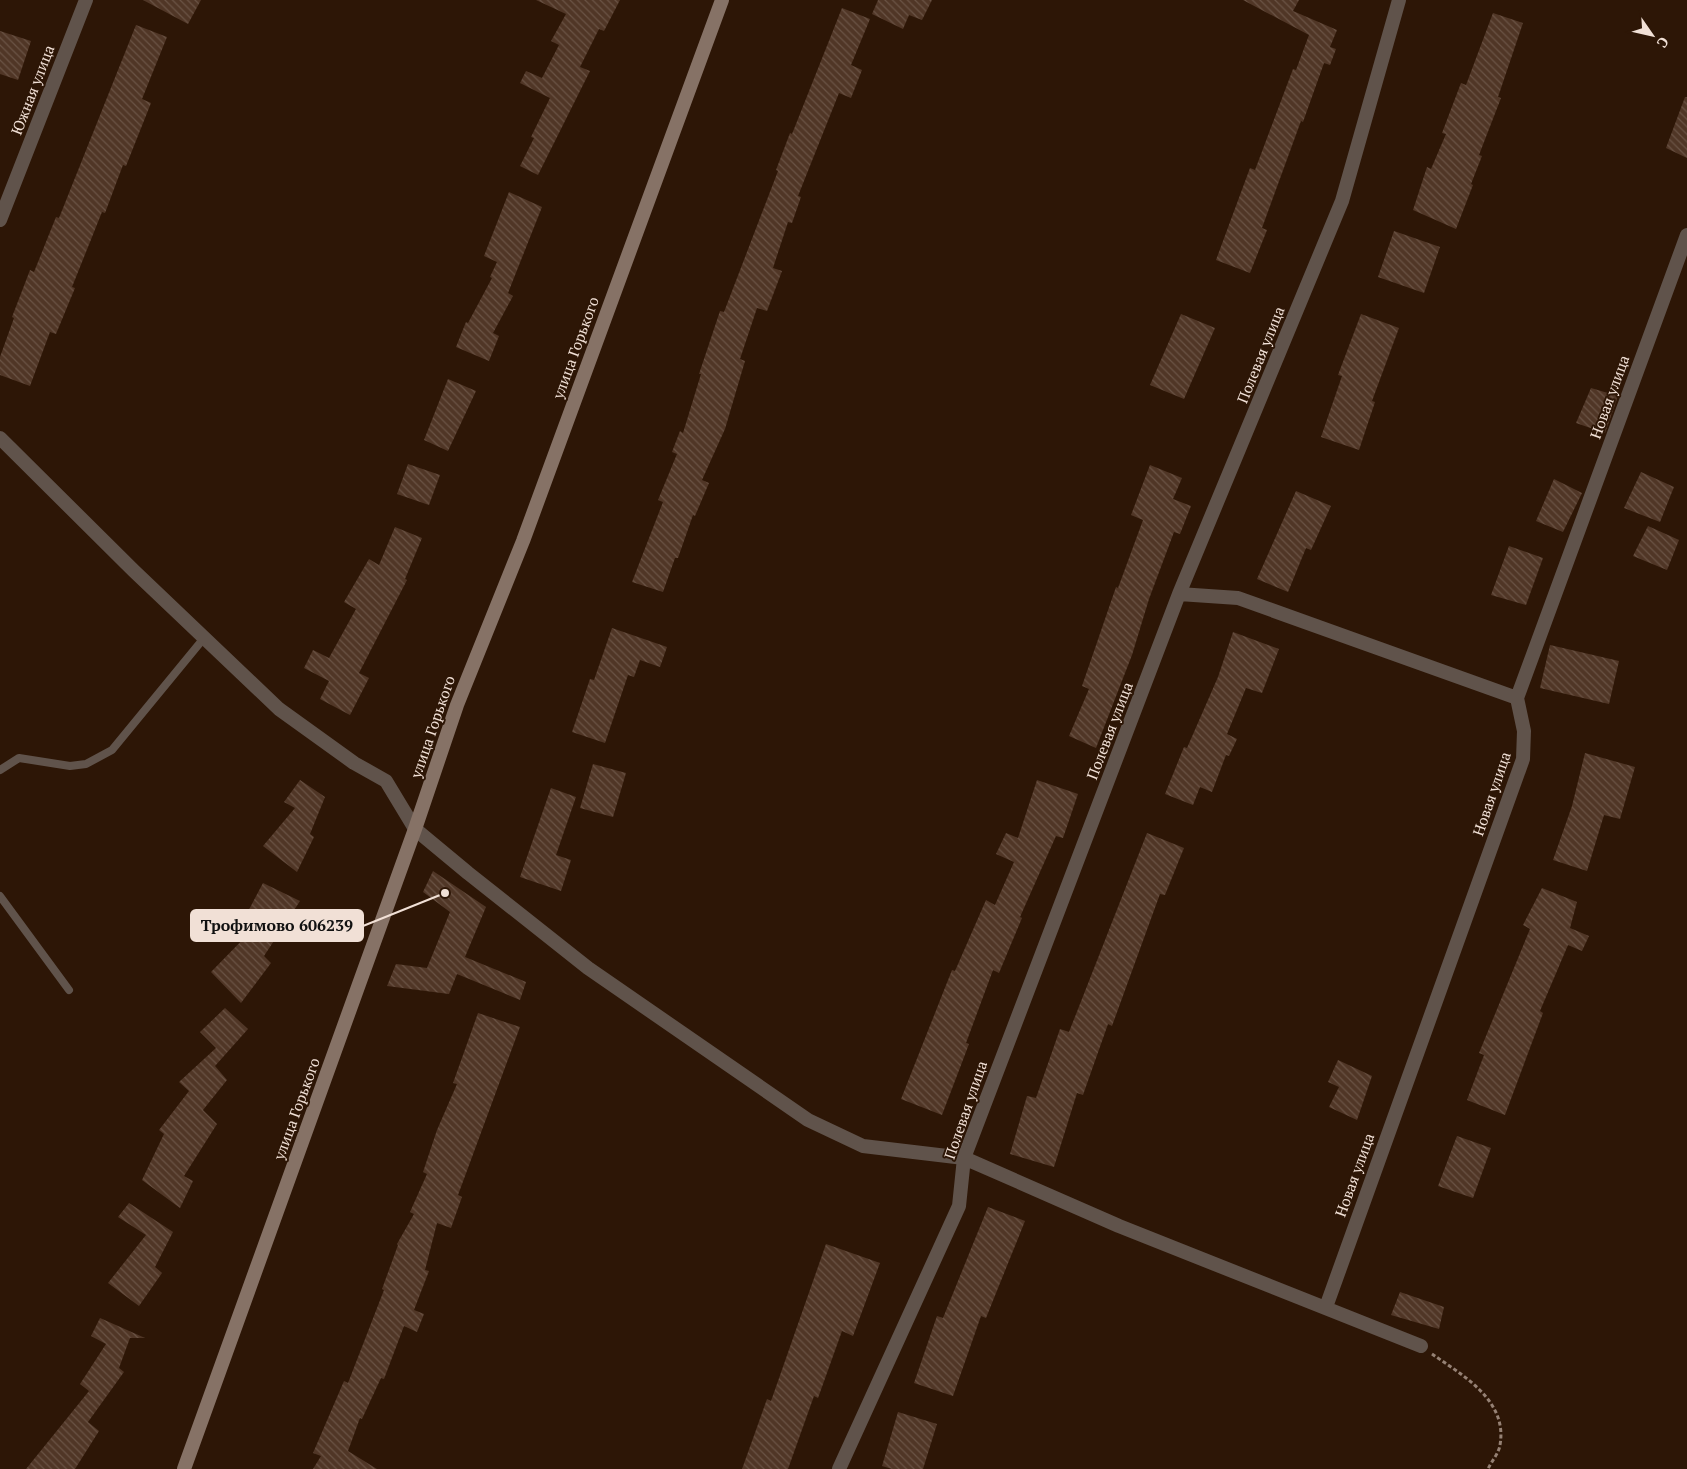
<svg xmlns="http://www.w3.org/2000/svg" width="1687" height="1469" viewBox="0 0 1687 1469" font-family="'PT Serif',serif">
  <defs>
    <pattern id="building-back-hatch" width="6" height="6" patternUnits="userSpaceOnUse" patternTransform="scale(1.25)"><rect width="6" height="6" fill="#503626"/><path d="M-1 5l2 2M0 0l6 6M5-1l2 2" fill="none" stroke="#6a5345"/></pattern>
  </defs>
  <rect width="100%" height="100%" fill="#2d1606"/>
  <!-- building -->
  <path fill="url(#building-back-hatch)" d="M143 0H201L188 24Z
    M536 0H620L604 31 599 29 580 67 590 71 538 175 520 166 534 138 531 137 550 98 520 83 526 71 542 78 559 45 551 41 566 14Z
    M878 0H932L922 20 909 15 903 29 872 14Z
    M1243 0H1299L1293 11 1337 30 1330 47 1336 49 1330 65 1324 63 1303 122 1301 121 1262 228 1267 230 1250 273 1216 260 1250 168 1255 170 1293 69 1296 70 1309 35Z
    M842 8 870 19 851 65 862 70 851 98 839 93 798 196 801 197 792 223 788 222 773 268 782 271 767 311 757 308 740 359 745 361 725 429 702 480 709 483 695 516 693 515 678 558H675L663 592 632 582 663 502 658 500 677 454 672 452 680 431 683 433 701 374H699L720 311 724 312 778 171 776 170 790 133 792 134Z
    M1493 13 1523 23 1498 97 1501 98 1479 155 1482 156 1471 184 1473 185 1456 229 1413 210 1427 167 1431 169 1446 134 1442 133 1461 83 1466 85Z
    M136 25 167 37 142 99 151 103 126 166 123 165 105 213 102 212 72 287 75 288 56 334 50 332 30 386 0 375V357L14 318 12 317 30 270 34 272 56 217 59 218Z
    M0 31 31 41 18 80 0 74Z
    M1685 97H1687V158L1666 148Z
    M509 192 542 207 508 293 513 296 493 333 499 336 489 361 456 347 466 322 468 323 492 278 490 277 497 262 484 256Z
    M1394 231 1440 247 1424 293 1378 277Z
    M1181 314 1215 328 1184 399 1150 385Z
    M1361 314 1399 328 1372 401 1375 402 1359 450 1321 437 1342 376 1338 375Z
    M448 379 476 391 448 451 424 440Z
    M1591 388 1618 396 1605 433 1576 423Z
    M408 464 440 475 429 505 397 494Z
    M1150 465 1182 478 1173 499 1191 506 1180 534 1174 532 1149 599 1132 655 1096 748 1069 736 1089 689 1082 686 1116 587 1118 588 1143 520 1131 515Z
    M1641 472 1674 487 1660 522 1624 508Z
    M1554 479 1582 493 1563 532 1536 521Z
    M1296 491 1331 506 1311 550 1306 548 1288 592 1257 579Z
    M1648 526 1679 540 1667 570 1633 556Z
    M395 527 422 538 405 579 407 580 359 673 369 678 350 715 320 699 329 681 304 668 313 650 329 658 356 609 344 602 369 559 379 565Z
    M1509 546 1543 558 1526 605 1491 595Z
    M612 628 667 647 660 667 640 660 634 677 628 675 605 743 572 732 590 679 594 680Z
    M1233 632 1279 649 1262 693 1246 688 1227 734 1237 739 1229 756 1226 755 1212 792 1200 787 1193 805 1165 794 1184 747 1187 748 1218 677Z
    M1550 645 1619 661 1609 704 1540 688Z
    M1585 753 1635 767 1620 819 1604 815 1587 871 1553 860 1572 806Z
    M593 764 626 773 613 817 580 808Z
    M300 780 325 797 310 834 314 837 297 872 263 846 295 808 284 802Z
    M1037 780 1078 794 1063 838 1056 836 1020 917 1022 918 999 973 993 970 966 1043 969 1044 942 1115 901 1099 952 970 955 971 986 900 995 905 1014 862 996 854 1006 833 1018 838Z
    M551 788 576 797 556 855 571 860 561 891 520 877Z
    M1147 833 1184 848 1165 895 1160 894 1112 1026 1108 1024 1083 1095 1077 1093 1054 1167 1010 1154 1027 1096 1036 1098 1060 1029 1069 1032Z
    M433 871 486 907 465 957 526 982 520 1000 457 974 449 994 387 986 396 964 427 968 450 912 423 892Z
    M263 883 300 901 264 956 271 963 241 1003 211 972 254 928 243 921Z
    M1542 888 1577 902 1570 928 1589 936 1582 951 1568 945 1540 1011 1543 1013 1505 1115 1467 1100 1484 1055 1479 1053 1530 929 1523 925Z
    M225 1008 248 1029 215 1066 227 1080 203 1110 217 1124 184 1176 193 1181 180 1208 142 1180 164 1134 159 1130 189 1091 179 1082 216 1048 200 1032Z
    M478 1013 520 1027 458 1195 462 1197 451 1228 437 1223 425 1270 429 1271 414 1310 424 1314 417 1332 404 1326 384 1379 381 1378 362 1419 360 1418 348 1451 377 1469H313L321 1456 313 1453 344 1381 348 1383 384 1290 382 1289 398 1245 397 1244 414 1214 410 1212 427 1174 423 1172 437 1130 457 1084 453 1083Z
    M1338 1060 1372 1076 1357 1120 1329 1107 1339 1087 1328 1082Z
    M1457 1136 1491 1148 1473 1198 1438 1186Z
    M129 1203 173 1232 155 1267 162 1273 139 1306 108 1283 146 1235 118 1217Z
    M988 1207 1025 1221 986 1318 981 1316 953 1396 914 1383 937 1316 943 1318Z
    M826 1244 880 1263 853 1336 842 1331 818 1398 814 1396 788 1469H742L767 1399 771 1401Z
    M1400 1292 1444 1307 1439 1329 1391 1315Z
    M100 1318 145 1338H130L119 1368 124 1372 88 1422 99 1431 75 1469H26L89 1391 80 1384 106 1344 91 1336Z
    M898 1412 937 1424 923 1469H892L882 1466Z"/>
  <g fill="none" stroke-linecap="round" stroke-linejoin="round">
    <!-- path -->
    <path stroke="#958174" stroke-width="3" stroke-dasharray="4 2.5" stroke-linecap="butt" d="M1432 1354C1462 1375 1508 1400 1500 1445 1499 1453 1491 1462 1488 1469"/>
    <!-- service -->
    <path stroke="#60534b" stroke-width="8" d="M0 770 19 758 70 766 86 764 112 750 204 638
      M0 896 69 990"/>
    <!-- minor -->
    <path stroke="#60534b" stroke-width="14" d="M0 220 86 0
      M0 438 134 571 279 709 354 763 386 781 415 829 468 873 588 968 808 1120 863 1146 964 1158 1119 1226 1421 1346
      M1179 594 1238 598 1517 698
      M1326 1307 1523 759 1524 731 1517 698 1687 235
      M839 1469 959 1206 964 1158 1179 594 1342 201 1399 0"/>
    <!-- secondary -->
    <path stroke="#867266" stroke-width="14" d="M184 1469 415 829 457 705 523 541 722 0"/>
  </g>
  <g text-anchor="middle" stroke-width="4" stroke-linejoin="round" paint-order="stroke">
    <!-- street labels -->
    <g font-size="15" fill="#f1e0d6" stroke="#2d1606">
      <text transform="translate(33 90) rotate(-69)" y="5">Южная улица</text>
      <text transform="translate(576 348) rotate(-70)" y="5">улица Горького</text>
      <text transform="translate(1261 355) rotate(-68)" y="5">Полевая улица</text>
      <text transform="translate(1610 397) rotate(-70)" y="5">Новая улица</text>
      <text transform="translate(433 727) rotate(-71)" y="5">улица Горького</text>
      <text transform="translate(1110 731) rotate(-69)" y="5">Полевая улица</text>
      <text transform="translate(1492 794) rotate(-71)" y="5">Новая улица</text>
      <text transform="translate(297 1109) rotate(-70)" y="5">улица Горького</text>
      <text transform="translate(966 1110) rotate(-71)" y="5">Полевая улица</text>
      <text transform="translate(1355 1175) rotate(-70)" y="5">Новая улица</text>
    </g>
  </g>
  <!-- callouts -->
  <path fill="none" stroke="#f1e0d6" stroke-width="2" d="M445 893L363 926"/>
  <circle fill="#f1e0d6" stroke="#2d1606" stroke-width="2" cx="445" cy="893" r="5"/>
  <rect fill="#f1e0d6" stroke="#f1e0d6" stroke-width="2" x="191" y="910" width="172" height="31" rx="5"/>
  <g font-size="16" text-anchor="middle" font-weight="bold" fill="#111">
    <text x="277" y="931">Трофимово 606239</text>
  </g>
  <!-- north arrow -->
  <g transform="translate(1652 35) rotate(124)" stroke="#2d1606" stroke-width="4" paint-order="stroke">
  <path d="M0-4L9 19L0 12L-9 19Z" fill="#f1e0d6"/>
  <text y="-8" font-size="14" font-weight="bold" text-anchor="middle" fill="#f1e0d6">С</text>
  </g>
</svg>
